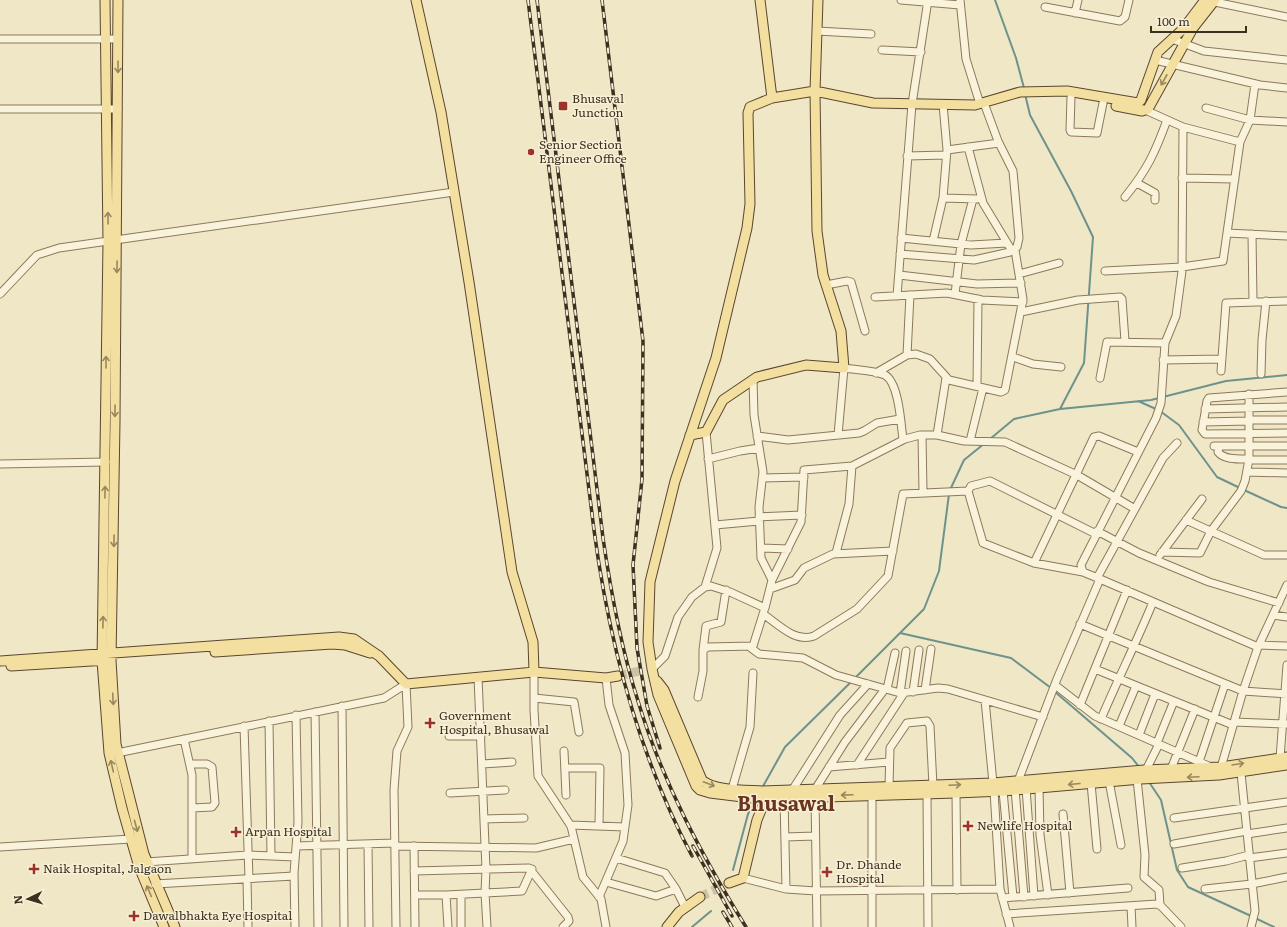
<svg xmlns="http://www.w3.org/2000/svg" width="1287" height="927" viewBox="0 0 1287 927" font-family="Literata,serif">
  <rect width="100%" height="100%" fill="#f0e7c7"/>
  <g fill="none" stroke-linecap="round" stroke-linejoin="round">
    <!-- stream -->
    <path stroke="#6e928c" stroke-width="2" d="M995 0 1016 58 1024 88
      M1025 94 1030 115 1071 191 1093 237 1084 363 1060 409
      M1138 401 1156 409
      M1160 411 1179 425 1217 477 1240 488
      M990 439 1014 419 1060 409 1151 400 1226 381 1287 375
      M950 490 964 460 985 443
      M1244 490 1281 507 1287 508
      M900 633 1011 658 1051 688
      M855 678 924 609 939 571 949 494
      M1054 691 1132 758 1140 768
      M1149 782 1161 800 1177 870 1188 887 1251 916
      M762 788 785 747 852 681
      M733 870 748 814 755 801
      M1255 918 1274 927
      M692 927 711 911"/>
    <!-- major-tunnel -->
    <path stroke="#ccc2a6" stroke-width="9" stroke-dasharray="9 4.5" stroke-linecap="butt" d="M618 676 644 670
      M700 897 729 883"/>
    <defs>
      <path id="minor" d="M901 0 960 5
        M960 0 966 59 980 104
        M1210 1 1287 17
        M1045 7 1120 21 1125 17 1129 0
        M1075 13 1078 0
        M817 31 871 34
        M0 39H118
        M1172 39 1204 51 1287 60
        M882 50 921 52
        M1155 60 1260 85 1287 88
        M1071 97 1070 130 1071 132 1097 133 1103 103
        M1206 108 1250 120 1255 84
        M0 109H118
        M1183 127 1240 142 1250 120 1287 122
        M968 147 983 203 1012 251
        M947 150 999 143
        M907 156 946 155
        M1182 178 1235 179
        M1137 183 1155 193V200
        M1125 197C1147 170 1155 153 1167 120
        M943 198 977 199
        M1227 233 1287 236
        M1252 234 1253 302
        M901 238 971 245 1007 243
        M933 241 943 198 947 150 943 104
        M900 254 974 260 1010 252 1017 247 1019 238 1013 171 998 141 984 103
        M1105 271 1182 267 1223 261 1240 142
        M1019 274 1059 263
        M899 275 977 284 1021 283
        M826 285 847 281 851 282 865 331
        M0 294 37 255 59 248 454 192
        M955 294 961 244 973 199
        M897 296 912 104 928 0
        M875 297 947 293 982 300 1023 302
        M1021 312 1078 300 1120 297 1122 299 1125 341
        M907 355 910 295
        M1013 357 1033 364 1061 367
        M1163 360 1222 359
        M1221 371 1226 303 1287 301
        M876 373 907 355 916 354 930 359 949 380 1001 392 1005 390 1023 299 1015 250
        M1261 374 1262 340 1266 301
        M1100 378 1107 342 1165 343
        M753 380 754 415 763 472 759 507 761 558 772 580
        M977 386 978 299
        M1287 392 1209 398 1207 401 1202 430 1205 434 1287 433
        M1205 409 1287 407
        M1249 420H1287
        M1203 422 1249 421
        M838 435 844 368C857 370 873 370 885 375 899 383 901 424 903 440
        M922 435 923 492
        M937 435 946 378
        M757 436 788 440 859 433 864 431 877 423 900 419
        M970 441 983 388
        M1214 446H1287
        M1219 446 1218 452C1224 460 1239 459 1249 459
        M708 459 740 451 759 448
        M1249 460H1287
        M0 464 106 462
        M1247 472 1287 473
        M762 478 804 477
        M759 517 802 515
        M1186 520 1264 555H1287
        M715 525 759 521
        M1097 531 1139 553 1209 582 1279 603
        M761 548 788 549
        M1162 552 1200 553 1211 531 1241 491 1245 481 1249 459V394
        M836 553 849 504 852 466
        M1160 555 1202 499
        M1034 563 1094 437 1099 436 1138 452
        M1083 572 1034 563 983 543 968 491 971 486 990 481 1096 534
        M1097 578 1163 458 1177 443
        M1100 579 1258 647
        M705 587 717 548 706 432
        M770 589 795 580 804 568 833 554 893 551
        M763 614C778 624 795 643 814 636L857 609 888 576 903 494 968 491
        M1273 615 1287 617
        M1080 624 1243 691 1287 694
        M1259 645 1287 646
        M751 648 759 654 803 658 836 675 900 693 938 688 948 689 1043 717
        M703 650 706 626 721 622 726 590
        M652 669 665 656 678 617 692 597 705 587 711 586 730 592 765 608 772 580 801 522 804 470 852 466 905 439 920 435H937L964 441 1005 442 1077 475 1135 509
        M1095 669 1233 725
        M534 672V710L538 776 571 826 583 877 601 899 606 927
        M1055 685 1095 716 1211 767
        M887 689 895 653
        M925 690 931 649
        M913 692 919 650
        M900 693 906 651
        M698 697 703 671V650L708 647 753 646 764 611
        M534 698 574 702 579 732
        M985 700 993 783
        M1080 705 1127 590
        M342 706 344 927
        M315 712 318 927
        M1101 719C1118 679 1137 641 1153 602
        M269 721 271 856
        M1234 722 1286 724
        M244 726 249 879
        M1119 726 1136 686
        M1139 735 1155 694
        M449 736H481
        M184 739 192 775V859
        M1157 743 1174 701
        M564 751 566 795
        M117 753 384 698 406 684 408 727 397 751 394 790 396 927
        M1280 758 1287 665
        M1199 762 1225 684
        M190 764H207L212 767 215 803 212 807 192 808
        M482 764 512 762
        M857 765 904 693
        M829 767 889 762
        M565 768H600L599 825
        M1171 769 1195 709
        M1146 770 1159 744
        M1220 771 1243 691 1258 647 1287 585
        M1241 773 1255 911 1251 927
        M1137 779 1145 855 1144 877 1159 890 1160 905
        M1109 781 1121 845
        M1091 783 1097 849
        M889 787 890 748 907 723 927 721 930 726 933 786
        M1039 787 1040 835 1048 895
        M1026 788 1034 896
        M732 789 750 727 753 673
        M793 789 840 715 868 684
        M994 791 1000 889 1010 927
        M1003 791 1013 897
        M450 793 505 790
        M956 793 957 890
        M927 794 928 927
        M872 795V927
        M784 798 786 889
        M1063 814 1070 893
        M1174 818 1287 802
        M484 819 524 818
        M570 825 625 827
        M1247 834 1287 828
        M785 837 815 836
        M368 844 369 927
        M1174 844 1247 831
        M296 846 395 843
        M395 846 536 848 574 839
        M414 846 415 927
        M0 847 131 839
        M616 858 665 873 676 889 685 907
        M1249 858 1287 853
        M146 862 248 855 295 857
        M1182 868 1226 861 1249 855
        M414 871 529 868 568 917 569 921 563 927
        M743 878 786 889 816 891 1000 889
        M247 879 248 927
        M606 882 656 896 676 889
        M155 884 294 876
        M1205 889 1252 884 1287 877
        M415 895H446
        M461 895V927
        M599 897 623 841 628 805 625 753 609 705 606 678
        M1024 897 1015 789 1057 679 1100 579 1083 572 1081 565 1156 418 1161 403 1165 343 1176 316 1182 271 1183 127 1143 109
        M1002 898 1128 888
        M1131 906 1132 927
        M1006 914 1157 904 1161 906 1181 927
        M295 927 294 873 298 822 296 715
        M448 927 446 895 485 893 486 869 478 677
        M487 927 485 893 522 891 532 869
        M817 927 815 797 816 788 845 742 885 689"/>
      <path id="major" d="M105 0 108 242 102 661 109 753 122 808 139 867 164 927
        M118 0 115 422 111 660 116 744 144 854 175 927
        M416 0 441 112 469 282 512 572 533 642 534 672
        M760 0 772 98 750 107 748 113 750 204 747 228 716 358 675 481 650 582 648 642 652 669 658 695 696 786 700 790 710 793 759 799 956 793 1003 791 1141 779 1219 775 1287 765
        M772 98 815 91 873 103 975 105 1020 92 1067 91 1138 103 1141 100 1158 52 1183 29 1205 0
        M1116 106 1142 111 1148 109 1193 28 1215 0
        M690 435 706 432 723 400 757 377 806 365 844 368 841 331 823 275 817 231 815 91 818 0
        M215 652 332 644 345 645 370 653
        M0 661 339 637 354 639 379 656 406 684 534 672 606 678 618 676
        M11 666 108 660
        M657 681 664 690 702 780C714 791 746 790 762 791L993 783 1144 770 1221 767 1287 757
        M729 883 743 878 757 820 766 798
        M667 927 679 912 700 897"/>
    </defs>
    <!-- minor casing -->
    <use href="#minor" stroke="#8c795c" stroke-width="9"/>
    <!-- major casing -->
    <use href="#major" stroke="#5a4730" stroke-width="11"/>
    <!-- minor -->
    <use href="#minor" stroke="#faf3db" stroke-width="7"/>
    <!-- major -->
    <use href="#major" stroke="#f3df9f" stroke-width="9"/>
    <defs>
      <path id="rail" d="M528 0 594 530C609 643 638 754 692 856
        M537 0 603 538C611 593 621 648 638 701 662 781 702 856 746 927
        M602 0 643 341 642 479 633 565 637 648 647 706 660 748
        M693 846 732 916
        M723 912 732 927"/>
    </defs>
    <!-- rail casing -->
    <use href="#rail" stroke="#3c3020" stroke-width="3.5"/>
    <!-- rail -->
    <use href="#rail" stroke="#f7f0d7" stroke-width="2" stroke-dasharray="6" stroke-linecap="butt"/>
  </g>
  <!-- one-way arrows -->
  <defs><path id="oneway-shaft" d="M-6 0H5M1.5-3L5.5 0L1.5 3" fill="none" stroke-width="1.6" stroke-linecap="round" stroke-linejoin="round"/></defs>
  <g stroke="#988860">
    <use href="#oneway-shaft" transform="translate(118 67) rotate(90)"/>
    <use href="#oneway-shaft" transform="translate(1164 80) rotate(119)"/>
    <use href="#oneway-shaft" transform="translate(108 218) rotate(-91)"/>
    <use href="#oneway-shaft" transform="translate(117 267) rotate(91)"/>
    <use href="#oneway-shaft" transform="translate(106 362) rotate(-90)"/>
    <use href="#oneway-shaft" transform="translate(115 411) rotate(91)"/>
    <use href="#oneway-shaft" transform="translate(105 492) rotate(-89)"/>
    <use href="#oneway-shaft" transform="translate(114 541) rotate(91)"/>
    <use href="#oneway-shaft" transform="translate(103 622) rotate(-89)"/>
    <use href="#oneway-shaft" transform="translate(113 699) rotate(87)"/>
    <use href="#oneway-shaft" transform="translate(1238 764) rotate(-9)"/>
    <use href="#oneway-shaft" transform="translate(112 766) rotate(-103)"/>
    <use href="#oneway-shaft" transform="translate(1193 777) rotate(177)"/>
    <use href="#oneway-shaft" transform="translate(709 784) rotate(21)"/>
    <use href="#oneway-shaft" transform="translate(1074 784) rotate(175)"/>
    <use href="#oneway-shaft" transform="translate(955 785) rotate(-3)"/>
    <use href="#oneway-shaft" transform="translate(847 795) rotate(178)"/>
    <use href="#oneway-shaft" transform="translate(136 826) rotate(75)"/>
    <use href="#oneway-shaft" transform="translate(149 891) rotate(-113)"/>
  </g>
  <!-- markers -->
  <g fill="#9d322a" stroke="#f7f0d7" stroke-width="1.5">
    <rect x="558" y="101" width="10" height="10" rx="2"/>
    <circle cx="531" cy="152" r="4"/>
    <path d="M428 717h4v4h4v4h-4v4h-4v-4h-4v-4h4z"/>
    <path d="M966 820h4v4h4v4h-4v4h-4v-4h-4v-4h4z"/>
    <path d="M234 826h4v4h4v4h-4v4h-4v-4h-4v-4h4z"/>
    <path d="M32 863h4v4h4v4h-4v4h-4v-4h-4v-4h4z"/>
    <path d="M825 866h4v4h4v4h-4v4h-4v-4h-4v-4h4z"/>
    <path d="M132 910h4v4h4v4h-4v4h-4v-4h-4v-4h4z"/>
  </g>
  <g text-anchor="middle" stroke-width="3" stroke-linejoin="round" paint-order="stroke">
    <!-- poi labels -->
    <g font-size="12" fill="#3c3020" stroke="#f7f0d7" text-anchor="start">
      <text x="572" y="103">Bhusaval<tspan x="572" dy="14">Junction</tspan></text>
      <text x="539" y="149">Senior Section<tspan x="539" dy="14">Engineer Office</tspan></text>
      <text x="439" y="720">Government<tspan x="439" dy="14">Hospital, Bhusawal</tspan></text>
      <text x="977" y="830">Newlife Hospital</text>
      <text x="245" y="836">Arpan Hospital</text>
      <text x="836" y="869">Dr. Dhande<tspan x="836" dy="14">Hospital</tspan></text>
      <text x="43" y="873">Naik Hospital, Jalgaon</text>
      <text x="143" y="920">Dawalbhakta Eye Hospital</text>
    </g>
    <!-- town labels -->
    <g font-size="20" font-weight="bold" fill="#6a341e" stroke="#f7f0d7">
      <text x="786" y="811">Bhusawal</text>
    </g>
  </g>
  <!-- north arrow -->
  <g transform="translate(28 899) rotate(265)" stroke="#f7f0d7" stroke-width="3" paint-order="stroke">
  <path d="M0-3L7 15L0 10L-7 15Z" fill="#3c3020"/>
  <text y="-6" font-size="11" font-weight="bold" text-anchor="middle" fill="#3c3020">N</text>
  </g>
  <!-- scale -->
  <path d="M1151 26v6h95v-6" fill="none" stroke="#3c3020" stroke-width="2"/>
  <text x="1157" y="26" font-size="12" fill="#3c3020" stroke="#f7f0d7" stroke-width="3" paint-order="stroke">100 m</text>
</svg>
